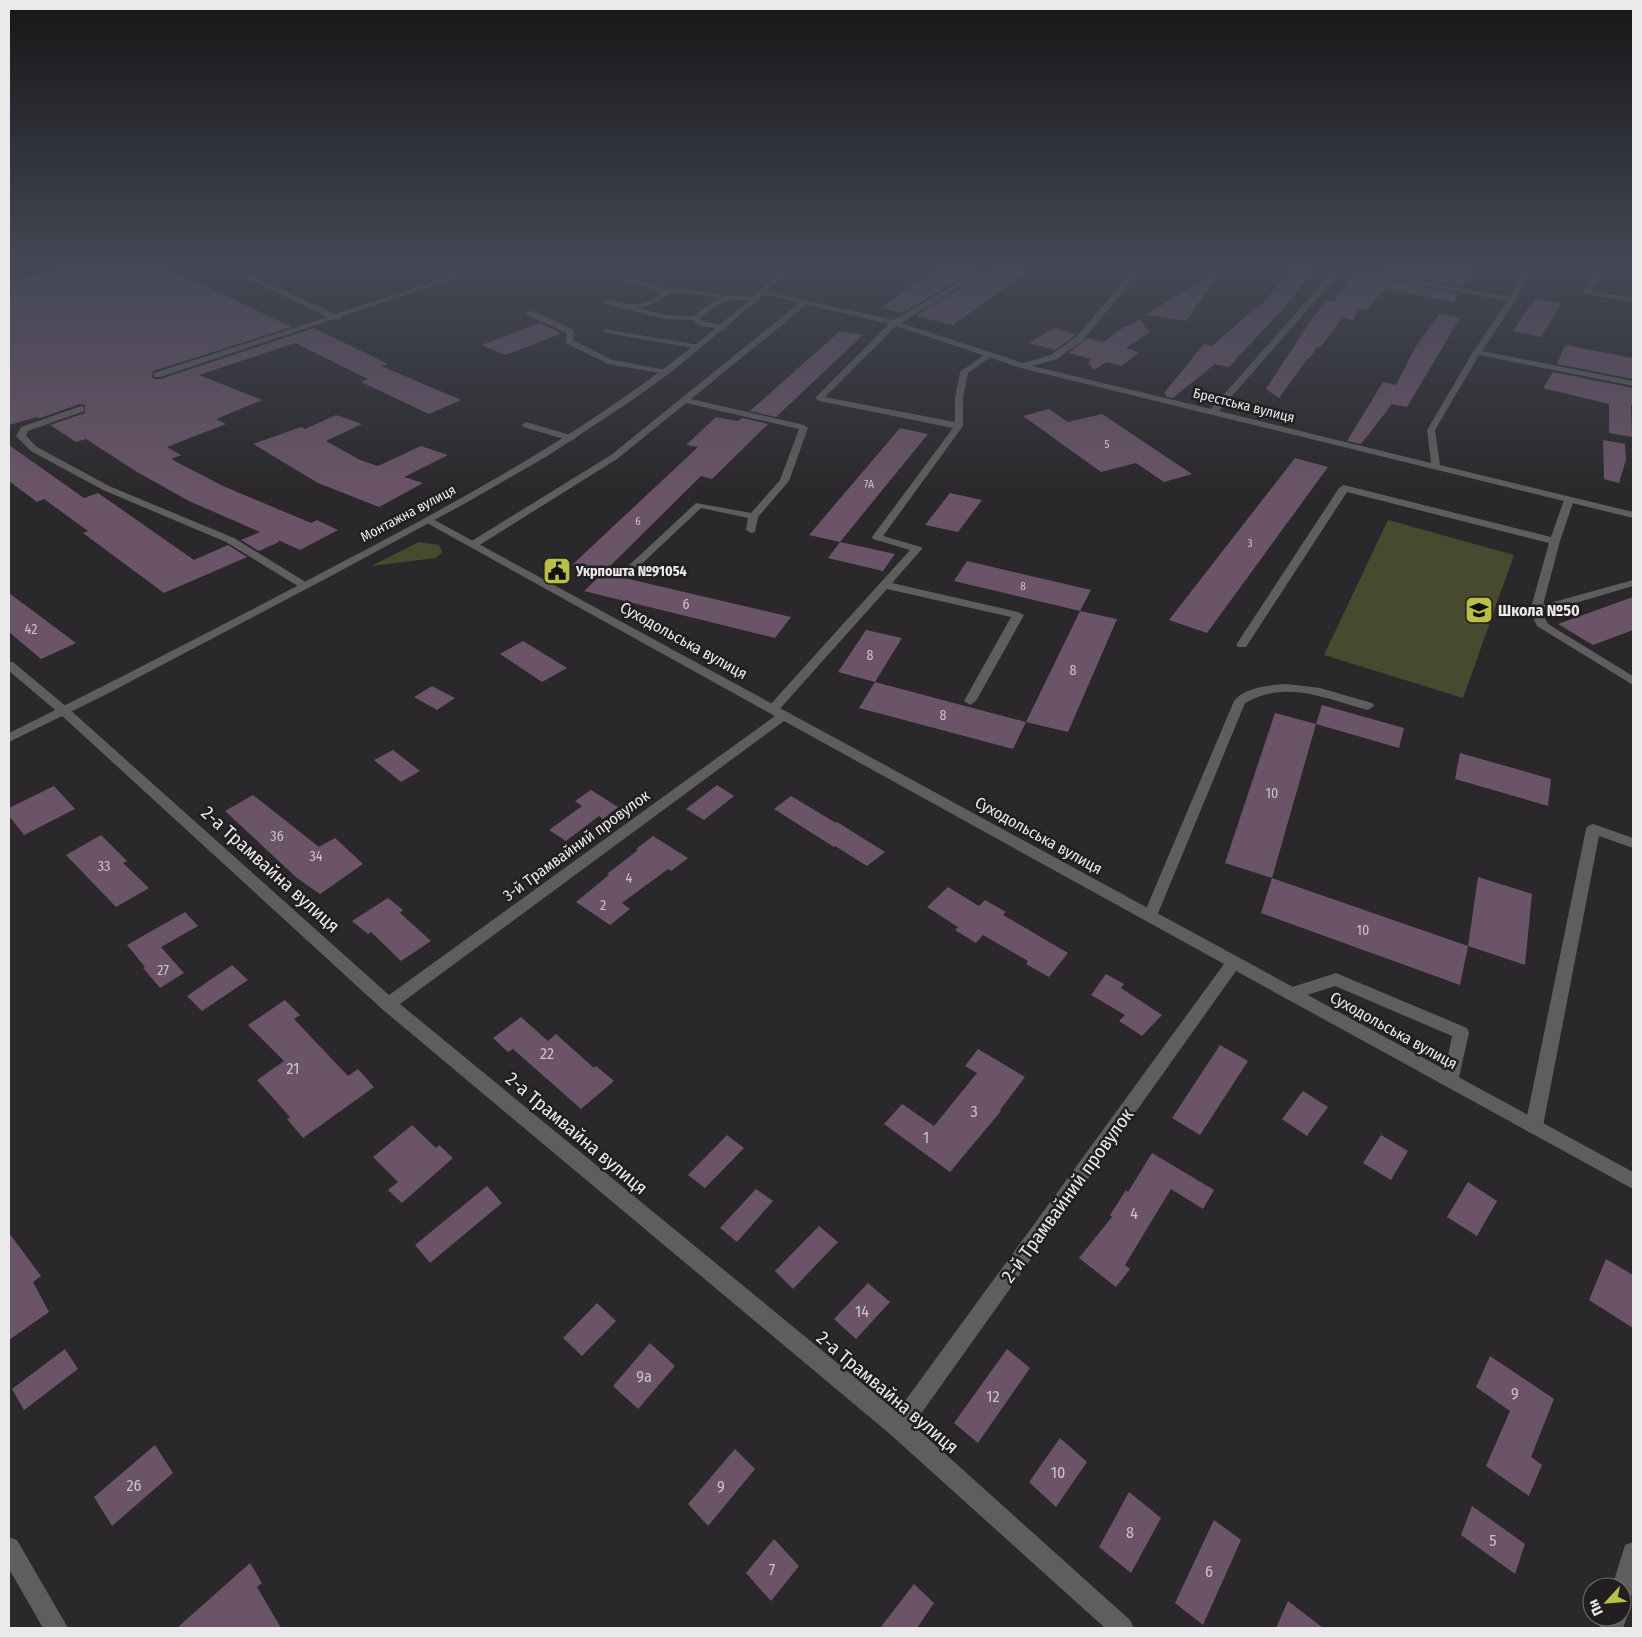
<svg xmlns="http://www.w3.org/2000/svg" width="1642" height="1637" viewBox="0 0 1642 1637" font-family="'Fira Sans Condensed',sans-serif">
  <rect width="100%" height="100%" fill="#2a282a"/>
  <!-- green -->
  <path fill="#484a30" d="M1388 520 1514 555 1463 698 1324 655Z
    M419 542 439 545 442 552 436 558 371 566Z"/>
  <!-- building -->
  <path fill="#6b5468" d="M75 265H160L292 327 153 371 152 377 154 379H161L314 328 388 364 381 366 461 400 429 414 361 382 368 379 295 343 199 375 262 400 216 419 226 424 167 447 181 455 171 459 223 486 311 523 317 520 338 530 300 550 278 540 279 542 259 551 241 540 260 532 189 501 137 472 86 439 76 442 50 425 85 413V405L80 404 40 418 37 417 9 425V282Z
    M946 265H984L902 313 881 308 909 287Z
    M998 265H1037L953 325 915 316Z
    M1225 265 1186 321 1146 315Z
    M1294 265H1316L1290 301 1229 367 1215 364 1173 398 1167 397 1164 393 1204 344 1212 346 1255 308 1258 309Z
    M1357 265H1477L1463 286 1356 267Z
    M1352 274 1459 294 1454 302 1384 289 1367 310 1360 308 1353 320 1342 318 1320 348 1317 347 1310 358H1308L1279 398 1266 389 1309 323 1326 301 1334 302Z
    M1535 298 1561 304 1541 337 1513 331Z
    M1439 314 1460 318 1407 407 1392 404 1361 444 1347 441 1383 382 1396 385 1416 346Z
    M1140 319 1147 330 1151 331 1126 348 1139 352 1122 366 1106 362 1094 370 1088 363 1092 359 1068 353 1087 338 1103 342 1125 326H1128Z
    M540 323 559 332 560 334 506 355 481 345Z
    M1054 328 1076 335 1055 350 1028 343Z
    M840 331 863 335 776 417 750 411Z
    M1565 345 1633 358V379L1557 364Z
    M1553 372 1633 388V406L1631 405 1632 437 1609 433V404L1543 388Z
    M1049 409 1068 422 1102 414 1192 474 1164 482 1136 463 1101 472 1023 416Z
    M336 415 362 424 326 441 360 460 378 466 421 446 448 455 404 477 423 483 379 507 318 483 253 444 301 427 305 429Z
    M716 417 738 421 742 418 768 424 712 479 701 476 603 573 572 565 698 447 686 445Z
    M900 428 928 434 840 542 809 535Z
    M1603 440 1625 444 1626 460 1619 483 1604 479Z
    M9 445 84 498 98 493 194 560 228 545 247 557 164 593 83 533 88 531 44 499 37 502 9 481Z
    M1295 458 1328 467 1207 633 1169 620Z
    M950 493 982 500 958 532 925 525Z
    M840 542 895 554 883 571 828 558Z
    M967 561 1091 590 1080 611 954 581Z
    M603 573 791 617 775 638 584 591Z
    M9 593 76 643 41 659 9 632Z
    M1633 597V630L1593 645 1558 624Z
    M1080 611 1117 619 1068 732 1026 722Z
    M866 630 902 638 875 682 838 672Z
    M523 641 567 668 542 682 500 654Z
    M875 682 969 707 1026 722 1013 749 859 708Z
    M432 686 455 698 437 710 414 697Z
    M1322 705 1404 728 1399 748 1316 724Z
    M1275 713 1316 724 1272 878 1225 863Z
    M393 750 420 771 401 782 374 760Z
    M1460 753 1551 779 1548 806 1455 779Z
    M717 785 734 796 704 820 686 809Z
    M54 786 75 809 24 835 9 816V808Z
    M591 790 618 807 603 819 599 816 566 841 549 830 582 806 575 801Z
    M253 795 319 847 335 838 363 864 320 894 297 878 225 811Z
    M791 796 836 823 837 822 885 852 867 866 835 846 834 847 774 809Z
    M101 835 127 861 123 863 149 888 116 907 66 855Z
    M653 836 688 858 671 871 668 869 622 903 630 909 610 925 576 902 609 875 607 874 638 850 636 849Z
    M1478 877 1532 894 1525 965 1468 946Z
    M1272 878 1468 946 1460 985 1261 913Z
    M948 887 979 906 985 900 1006 912 1003 915 1068 953 1049 977 1026 964 1028 961 983 935 976 943 955 930 958 927 927 907Z
    M388 898 403 910 400 913 431 941 401 961 371 932 368 934 352 921Z
    M185 912 198 926 161 947 184 973 160 988 143 968 145 967 127 945Z
    M232 965 248 980 202 1011 187 996Z
    M1106 974 1124 984 1121 988 1162 1015 1142 1036 1119 1021 1125 1015 1091 995Z
    M285 1000 300 1015 294 1019 348 1076 358 1069 374 1087 303 1138 287 1119 290 1117 257 1080 284 1061 248 1025Z
    M521 1017 548 1041 556 1034 594 1068 596 1066 614 1081 581 1109 513 1049 508 1052 493 1038Z
    M1220 1045 1248 1061 1200 1135 1172 1118Z
    M978 1049 1025 1077 1000 1110 1001 1111 950 1172 884 1124 902 1104 934 1126 977 1073 965 1066Z
    M1303 1091 1328 1107 1307 1136 1282 1119Z
    M412 1125 436 1148 439 1145 453 1158 402 1203 388 1190 398 1182 373 1157Z
    M727 1135 744 1148 705 1188 688 1175Z
    M1381 1135 1408 1151 1391 1180 1363 1163Z
    M1152 1153 1214 1190 1203 1209 1171 1189 1125 1265 1130 1269 1116 1287 1079 1258 1112 1217 1110 1215 1126 1190 1128 1192Z
    M1468 1182 1497 1201 1477 1236 1447 1217Z
    M487 1186 502 1203 430 1263 415 1245Z
    M756 1189 773 1201 737 1242 720 1228Z
    M819 1226 838 1242 793 1289 775 1271Z
    M9 1233 41 1276 33 1282 49 1312 9 1340Z
    M1606 1259 1633 1275V1328L1589 1300Z
    M868 1283 890 1302 856 1339 834 1319Z
    M597 1303 616 1321 582 1356 563 1338Z
    M650 1343 675 1366 638 1409 613 1386Z
    M65 1349 78 1369 24 1410 12 1389Z
    M1007 1349 1030 1368 978 1443 954 1423Z
    M1490 1356 1554 1399 1531 1457 1542 1465 1529 1496 1486 1466 1510 1411 1476 1387Z
    M1060 1438 1087 1462 1056 1507 1029 1482Z
    M155 1445 173 1473 112 1526 94 1497Z
    M735 1449 755 1469 708 1526 688 1504Z
    M1129 1492 1161 1518 1131 1573 1099 1547Z
    M1472 1506 1525 1544 1515 1574 1461 1535Z
    M1214 1520 1241 1540 1203 1625 1175 1603Z
    M774 1539 799 1566 771 1601 746 1573Z
    M250 1563 262 1583 257 1587 281 1628H177Z
    M914 1584 934 1603 917 1628H880Z
    M1288 1601 1323 1628H1276Z"/>
  <g fill="none" stroke-linecap="round" stroke-linejoin="round">
    <!-- service -->
    <path fill="#5f5d5e" fill-rule="evenodd" d="M20 265 19 266 9 270V266Z
      M219 265H228L335 314 485 265H496L340 317V320L334 319 160 377H154V373L328 317Z
      M1597 265H1604L1592 291 1633 298V302L1585 294 1584 292Z
      M625 277 667 289H687L728 296 756 297 760 299 756 301C729 298 721 301 700 318L705 322 726 325V329L700 326 693 320 665 319 606 304 605 302 609 300C630 305 645 308 662 292L625 281ZM669 293H687L719 298 693 316 665 315 639 308 658 302Z
      M803 300 810 302 691 399 804 425 808 428 789 481 758 517 755 532 751 533 746 530 748 518 701 508 632 573H624L623 571 696 503 751 513 780 480 799 429 686 403 617 459 478 546H470L469 544 470 542 611 455Z
      M527 311H533L574 330 573 340 613 360 666 370 670 372 666 374 608 364 566 343 567 333 527 315Z
      M892 321 899 323 825 397 955 422V398L960 372 988 352 995 354 968 373 963 398V426L883 536 921 547 922 549 892 583 1018 612 1024 615 976 701 970 705 964 701 1011 617 887 589 777 712H769L767 709 769 706 910 550 873 539 872 537 953 428 819 401 815 398Z
      M604 329 699 345 703 347 699 349 607 333 603 331Z
      M81 406 84 407V411L28 431 26 436 37 447 109 486 234 538 309 584 310 586 309 588H301L226 542 103 490 31 451 16 436 21 427Z
      M526 422 574 436 576 438 571 441 523 427 522 425Z
      M1344 485 1551 537 1564 500 1566 498H1572L1574 500 1560 541 1543 605 1633 580V586L1542 613 1548 624 1633 676V685L1537 626 1530 611 1549 543 1347 492 1246 647H1238L1236 645 1339 488Z
      M1287 684 1320 688 1372 703 1374 706 1368 710C1325 699 1288 679 1245 703L1157 916 1155 920 1150 922 1145 920 1143 916 1234 701C1245 687 1270 685 1287 684Z
      M1593 824 1633 838V848L1599 836 1543 1126 1540 1132 1534 1134 1528 1132 1525 1126 1586 829 1588 826Z
      M1336 973 1467 1028 1469 1033 1457 1086 1451 1088 1445 1086 1443 1081 1452 1036 1335 986 1292 1000 1286 999 1284 994 1286 989Z"/>
    <!-- minor -->
    <path fill="#5f5d5e" fill-rule="evenodd" d="M988 265H996L901 323 1023 363 1051 355 1076 337 1138 265H1145L1082 341 1057 359 1032 366 1211 409 1335 269 1322 265H1337L1510 297 1525 265H1532L1516 300 1482 351 1633 381V386L1479 355 1435 430 1440 465 1633 512V518L1021 368 893 325 759 293 763 291 894 320ZM1342 270 1507 301 1473 352 1427 430 1431 463 1219 411Z
      M429 517 1633 1172V1189L1236 971 913 1425 1130 1620 1134 1628H1105L891 1435 382 1009 60 714 9 671V662H13L68 708 389 995 775 716 425 522V518ZM784 721 1224 964 897 1412 400 1004Z
      M9 1537 17 1540 68 1628H43L9 1569Z
      M1633 1542V1592L1630 1599 1622 1603V1587H1612L1625 1545Z
      M1622 1608 1627 1617 1623 1628H1599L1603 1617H1622Z"/>
    <!-- tertiary -->
    <path fill="#5f5d5e" fill-rule="evenodd" d="M785 265H792L752 305 671 372 631 401 549 455 464 504 331 576 105 695 9 742V733C122 677 235 619 346 560 467 497 586 431 692 347 725 321 757 295 785 265Z"/>
    <!-- primary -->
    <path fill="#939193" fill-rule="evenodd" d="M1629 265H1633V267L1630 266Z"/>
  </g>
  <!-- sky -->
  <linearGradient id="sky" x2="0" y2="1"><stop stop-color="#171617"/><stop offset="0.54" stop-color="#444855"/><stop offset="1" stop-color="#444855" stop-opacity="0"/></linearGradient>
  <rect width="1642" height="494" fill="url(#sky)"/>
  <!-- icons -->
  <defs>
    <symbol id="civic-square" viewBox="-11 -11 22 22"><rect x="-9" y="-9" width="18" height="18" rx="4" fill="#bac045" stroke="#211f20"/><path d="M-.6-6.5H3V-4.5H.6V-3L4-1V1h2V6H-6V1h2V-1L-.6-3ZM-1.2 2.5V6h2.4V2.5Z" fill="#111"/></symbol>
    <symbol id="school-square" viewBox="-11 -11 22 22"><rect x="-9" y="-9" width="18" height="18" rx="4" fill="#bac045" stroke="#211f20"/><path d="M0-5L7-2L0 1L-7-2ZM-4 1L0 2.5L4 1V4Q0 6-4 4Z" fill="#111"/></symbol>
  </defs>
  <g fill-rule="evenodd">
    <use href="#civic-square" x="541" y="555" width="32" height="32"/>
    <use href="#school-square" x="1463" y="594" width="32" height="32"/>
  </g>
  <g text-anchor="middle" stroke-width="5" stroke-linejoin="round" paint-order="stroke">
    <!-- far-number labels -->
    <g font-size="11" fill="#cbc4ca">
      <text x="1107" y="448">5</text>
      <text x="869" y="488">7А</text>
      <text x="638" y="525">6</text>
      <text x="1250" y="547">3</text>
      <text x="1023" y="590">8</text>
    </g>
    <!-- far-street labels -->
    <g font-size="14" fill="#ebeaeb" stroke="#211f20">
      <text transform="translate(1244 405) rotate(14)" y="5">Брестська вулиця</text>
      <text transform="translate(408 513) rotate(-28)" y="5">Монтажна вулиця</text>
    </g>
    <!-- far-poi labels -->
    <g font-size="14" font-weight="bold" fill="#ebeaeb" stroke="#211f20" text-anchor="start">
      <text x="576" y="576">Укрпошта №91054</text>
    </g>
    <!-- number labels -->
    <g font-size="14" fill="#cbc4ca">
      <text x="686" y="609">6</text>
      <text x="31" y="634">42</text>
      <text x="870" y="660">8</text>
      <text x="1073" y="675">8</text>
      <text x="943" y="720">8</text>
      <text x="1272" y="798">10</text>
      <text x="277" y="841">36</text>
      <text x="316" y="861">34</text>
      <text x="104" y="871">33</text>
      <text x="629" y="883">4</text>
      <text x="603" y="910">2</text>
      <text x="1363" y="935">10</text>
      <text x="163" y="975">27</text>
    </g>
    <!-- poi labels -->
    <g font-size="16" font-weight="bold" fill="#ebeaeb" stroke="#211f20" text-anchor="start">
      <text x="1498" y="616">Школа №50</text>
    </g>
    <!-- street labels -->
    <g font-size="16" fill="#ebeaeb" stroke="#211f20">
      <text transform="translate(684 640) rotate(29)" y="6">Суходольська вулиця</text>
      <text transform="translate(1039 835) rotate(29)" y="6">Суходольська вулиця</text>
      <text transform="translate(576 845) rotate(-36)" y="6">3-й Трамвайний провулок</text>
      <text transform="translate(1394 1030) rotate(29)" y="6">Суходольська вулиця</text>
    </g>
    <!-- near-number labels -->
    <g font-size="16" fill="#cbc4ca">
      <text x="547" y="1059">22</text>
      <text x="293" y="1074">21</text>
      <text x="974" y="1117">3</text>
      <text x="926" y="1143">1</text>
      <text x="1134" y="1219">4</text>
      <text x="862" y="1317">14</text>
      <text x="644" y="1382">9а</text>
      <text x="1515" y="1399">9</text>
      <text x="993" y="1402">12</text>
      <text x="1058" y="1478">10</text>
      <text x="134" y="1491">26</text>
      <text x="721" y="1492">9</text>
      <text x="1130" y="1538">8</text>
      <text x="1493" y="1546">5</text>
      <text x="772" y="1575">7</text>
      <text x="1209" y="1577">6</text>
    </g>
    <!-- near-street labels -->
    <g font-size="19" fill="#ebeaeb" stroke="#211f20">
      <text transform="translate(271 869) rotate(42)" y="7">2-а Трамвайна вулиця</text>
      <text transform="translate(577 1133) rotate(40)" y="7">2-а Трамвайна вулиця</text>
      <text transform="translate(1067 1195) rotate(-54)" y="7">2-й Трамвайний провулок</text>
      <text transform="translate(888 1392) rotate(40)" y="7">2-а Трамвайна вулиця</text>
    </g>
  </g>
  <!-- border -->
  <rect width="1642" height="1637" fill="none" stroke="#ebeaeb" stroke-width="20"/>
  <!-- north arrow -->
  <g transform="translate(1607 1602) rotate(244)"><circle r="24" fill="#211f20" stroke="#727071"/>
  <path d="M0-4L9 19L0 12L-9 19Z" fill="#bac045"/>
  <text y="-8" font-size="14" font-weight="bold" text-anchor="middle" fill="#ebeaeb">Пн</text>
  </g>
</svg>
